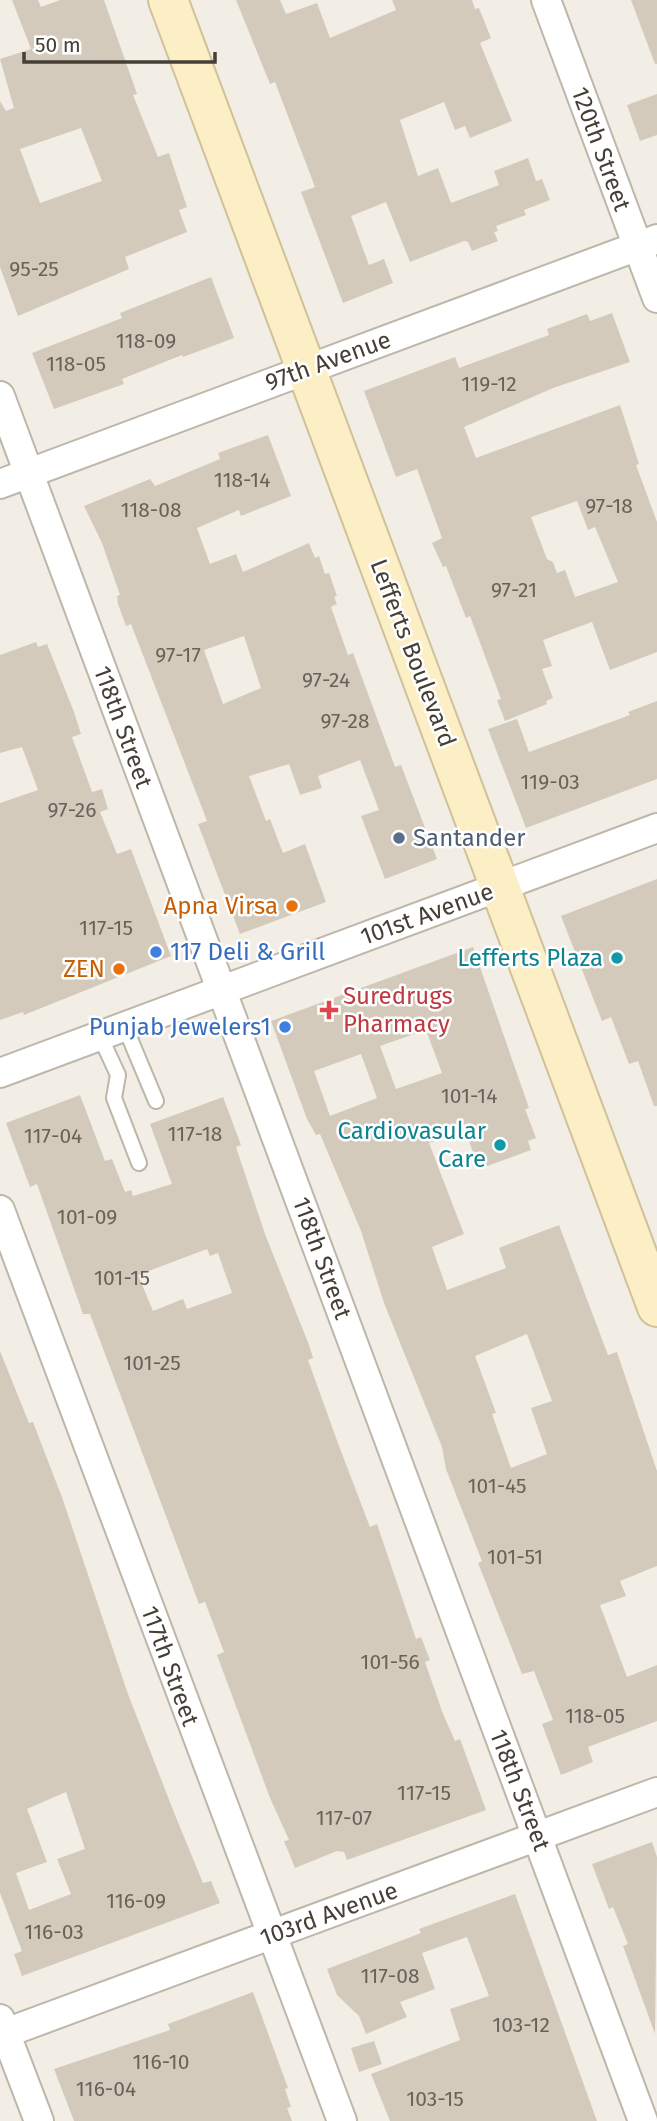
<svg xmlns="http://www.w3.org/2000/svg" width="657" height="2121" viewBox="0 0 657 2121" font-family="'Fira Sans',sans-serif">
  <rect width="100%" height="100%" fill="#f2eee6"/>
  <!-- building -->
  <path fill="#d3cabc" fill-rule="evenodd" d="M12 0H38L41 7 60 0H104L137 94 133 95 158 157 169 153 187 207 179 210 187 232 125 257 129 269 18 316 0 267V101L6 111 14 108 0 59 31 49ZM81 128 102 181 40 203 20 149Z
    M236 0H280L286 14 317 3 330 38 396 10 392 0H472L475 9 479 8 491 38 480 43 512 121 470 138 465 126 455 130 444 102 400 120 418 176 438 168 451 203 499 185 494 171 528 158 536 181 542 179 550 200 524 210 526 215 496 226 498 231 494 232 498 241 472 251 468 242 464 241 410 262 386 202 351 216 369 265 384 259 393 283 343 303 301 192 315 187 275 82 270 84Z
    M631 0H657V64H655Z
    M657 94V135L640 141 627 105Z
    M211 277 234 338 183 357 182 355 122 379 124 384 54 409 32 353 122 318 120 313Z
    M612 313 630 362 553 388 464 427 476 458 620 405 639 464 636 465 657 522V652L610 670 592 622 543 640 552 666 542 669 553 698 546 701 547 704 505 721 497 700 501 699 470 616 466 618 446 566 443 567 432 543 442 538 417 469 396 477 364 391 455 357 459 368 549 335 547 329 587 314 590 321ZM577 501 588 530 595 527 618 582 575 597 565 570 557 573 553 562 547 559 531 517Z
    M268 435 291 496 241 516 239 510 197 528 210 564 236 554 243 572 309 543 315 558 319 556 325 574 329 573 337 596 334 597 337 604 331 607 348 655 353 653 395 767 401 765 437 859 385 879 361 816 379 810 360 760 318 776 322 788 300 795 289 764 249 776 266 821 270 819 283 853 305 844 326 902 240 934 198 824 207 821 131 624 126 626 118 604 117 596 120 595 102 543 84 506 150 479 155 486 220 459 218 453ZM244 636 261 688 223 704 204 650Z
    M36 642 38 647 47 644 74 712 81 734 72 737 92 792 102 789 108 809 100 812 117 854 131 849 171 956 24 1015 23 1012 0 1020V803L38 790 22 747 0 753V655Z
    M657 701V779L526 828 488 729 517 719 529 752 630 715 628 712Z
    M657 879V1106H654L638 1061 629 1064 611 1017 602 1021 561 916Z
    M473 947 529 1108 525 1109 536 1138 528 1141 531 1150 479 1169 465 1130 429 1143 464 1234 432 1247 447 1290 506 1268 499 1248 559 1225 608 1355 617 1352 657 1471V1566L620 1581 626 1596 600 1605 627 1677 657 1665V1721L588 1747 593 1762 561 1775 542 1724 553 1720 534 1671 522 1674 478 1563 482 1561 446 1469 442 1447 384 1303 361 1231 320 1134 316 1135 307 1119 271 1021ZM426 1030 442 1073 396 1089 380 1046ZM361 1054 377 1098 330 1116 314 1071ZM527 1334 552 1401 531 1408 547 1454 511 1468 492 1414 496 1413 475 1356Z
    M80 1095 105 1161 112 1159 125 1192 131 1190 133 1196 172 1184 150 1124 223 1097 241 1145 236 1147 265 1234 309 1345 313 1358 308 1360 339 1446 370 1527 377 1524 416 1639 421 1637 430 1660 425 1662 443 1714 455 1741 460 1739 486 1810 347 1860 344 1852 337 1851 295 1868 284 1841 289 1840 270 1798 217 1655 224 1652 205 1602 199 1604 90 1314H83L37 1184 30 1187 6 1123ZM207 1249 210 1256 218 1253 232 1293 187 1309 183 1299 153 1311 138 1275Z
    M0 1351 29 1423 33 1422 63 1500 128 1694 175 1815 203 1883 211 1881 220 1903 22 1976 14 1954 22 1951 0 1893ZM66 1792 85 1849 57 1859 71 1894 29 1910 16 1873 47 1862 27 1809Z
    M652 1842 657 1857 655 2034 623 1946 628 1944 613 1907 609 1909 592 1864Z
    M515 1894 597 2121H390L371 2074 460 2040 450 2009 489 1996 467 1937 422 1953 435 1989 400 2002 407 2017 366 2034 359 2016 337 1995 327 1969 421 1933 419 1929Z
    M253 1992 288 2088 285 2089 291 2107 287 2108 292 2121H74L54 2069 170 2030 168 2024Z
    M374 2041 382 2064 359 2072 351 2048Z"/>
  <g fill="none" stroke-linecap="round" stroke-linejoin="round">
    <defs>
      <path id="lane" d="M125 1027 156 1101
        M100 1036 118 1075 114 1098 139 1163"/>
      <path id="street" d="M546 0 657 298
        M0 396 643 2121
        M0 484 657 239
        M0 1073 657 828
        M0 1210 342 2121
        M0 2019 39 2121
        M0 2035 657 1792"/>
      <path id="secondary" d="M168 0 657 1307"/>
    </defs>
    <!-- lane casing -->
    <use href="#lane" stroke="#bdb6a9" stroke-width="18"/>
    <!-- street casing -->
    <use href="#street" stroke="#bdb6a9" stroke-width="32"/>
    <!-- secondary casing -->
    <use href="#secondary" stroke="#d0c198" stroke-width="42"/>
    <!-- lane -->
    <use href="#lane" stroke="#fff" stroke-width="14"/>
    <!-- street -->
    <use href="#street" stroke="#fff" stroke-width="28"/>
    <!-- secondary -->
    <use href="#secondary" stroke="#fcefc6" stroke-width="38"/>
  </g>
  <!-- markers -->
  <circle fill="#5c6f8a" stroke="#fff" stroke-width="2.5" cx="399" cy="838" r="7"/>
  <g fill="#e8710a" stroke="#fff" stroke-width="2.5">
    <circle cx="292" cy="906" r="7"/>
    <circle cx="119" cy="969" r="7"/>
  </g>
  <g fill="#3f7fe0" stroke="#fff" stroke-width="2.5">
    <circle cx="156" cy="952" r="7"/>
    <circle cx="285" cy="1027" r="7"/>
  </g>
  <g fill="#0f9aa8" stroke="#fff" stroke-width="2.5">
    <circle cx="617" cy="958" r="7"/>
    <circle cx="500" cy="1145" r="7"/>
  </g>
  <path fill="#e0444e" stroke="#fff" stroke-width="2.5" d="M325.5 999.5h7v7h7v7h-7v7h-7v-7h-7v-7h7z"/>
  <g text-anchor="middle" stroke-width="5" stroke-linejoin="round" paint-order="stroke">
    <!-- number labels -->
    <g font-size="21" fill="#686258">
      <text x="34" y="276">95-25</text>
      <text x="146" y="348">118-09</text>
      <text x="76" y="371">118-05</text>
      <text x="489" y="391">119-12</text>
      <text x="242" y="487">118-14</text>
      <text x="609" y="513">97-18</text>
      <text x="151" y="517">118-08</text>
      <text x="514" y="597">97-21</text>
      <text x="178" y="662">97-17</text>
      <text x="326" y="687">97-24</text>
      <text x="345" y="728">97-28</text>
      <text x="550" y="789">119-03</text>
      <text x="72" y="817">97-26</text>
      <text x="106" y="935">117-15</text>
      <text x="469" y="1103">101-14</text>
      <text x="195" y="1141">117-18</text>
      <text x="53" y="1143">117-04</text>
      <text x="87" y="1224">101-09</text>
      <text x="122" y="1285">101-15</text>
      <text x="152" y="1370">101-25</text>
      <text x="497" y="1493">101-45</text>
      <text x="515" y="1564">101-51</text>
      <text x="390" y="1669">101-56</text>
      <text x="595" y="1723">118-05</text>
      <text x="424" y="1800">117-15</text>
      <text x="344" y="1825">117-07</text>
      <text x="136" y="1908">116-09</text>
      <text x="54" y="1939">116-03</text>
      <text x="390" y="1983">117-08</text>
      <text x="521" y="2032">103-12</text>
      <text x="161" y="2069">116-10</text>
      <text x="106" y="2096">116-04</text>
      <text x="435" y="2106">103-15</text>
    </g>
    <!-- street labels -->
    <g font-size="24" fill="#453f36" stroke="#fff">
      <text transform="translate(601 149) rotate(70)" y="8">120th Street</text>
      <text transform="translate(328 361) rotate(-20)" y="8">97th Avenue</text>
      <text transform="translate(413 653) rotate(69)" y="8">Lefferts Boulevard</text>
      <text transform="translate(123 727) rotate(70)" y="8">118th Street</text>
      <text transform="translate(427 914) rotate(-20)" y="8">101st Avenue</text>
      <text transform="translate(322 1258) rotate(70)" y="8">118th Street</text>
      <text transform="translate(170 1666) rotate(70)" y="8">117th Street</text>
      <text transform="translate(520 1790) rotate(69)" y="8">118th Street</text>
      <text transform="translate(329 1914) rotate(-20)" y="8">103rd Avenue</text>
    </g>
    <!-- service labels -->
    <g font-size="24" fill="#4e5e75" stroke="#fff" text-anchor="start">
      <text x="413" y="846">Santander</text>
    </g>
    <!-- food labels -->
    <g font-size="24" fill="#c56008" stroke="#fff" text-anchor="end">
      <text x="278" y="914">Apna Virsa</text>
      <text x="105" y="977">ZEN</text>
    </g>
    <!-- shop labels -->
    <g font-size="24" fill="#366cbe" stroke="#fff" text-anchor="start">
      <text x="170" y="960">117 Deli &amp; Grill</text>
      <text x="271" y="1035" text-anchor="end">Punjab Jewelers1</text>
    </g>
    <!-- culture labels -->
    <g font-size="24" fill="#0d838f" stroke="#fff" text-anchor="end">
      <text x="603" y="966">Lefferts Plaza</text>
      <text x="486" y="1139">Cardiovasular<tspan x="486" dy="28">Care</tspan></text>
    </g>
    <!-- health labels -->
    <g font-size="24" fill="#be3a42" stroke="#fff" text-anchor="start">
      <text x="343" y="1004">Suredrugs<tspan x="343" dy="28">Pharmacy</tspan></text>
    </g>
  </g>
  <!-- scale -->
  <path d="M24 52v10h191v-10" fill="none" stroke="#453f36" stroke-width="3.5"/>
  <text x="35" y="52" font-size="21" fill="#453f36" stroke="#ffffff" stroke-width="5" paint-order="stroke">50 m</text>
</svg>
